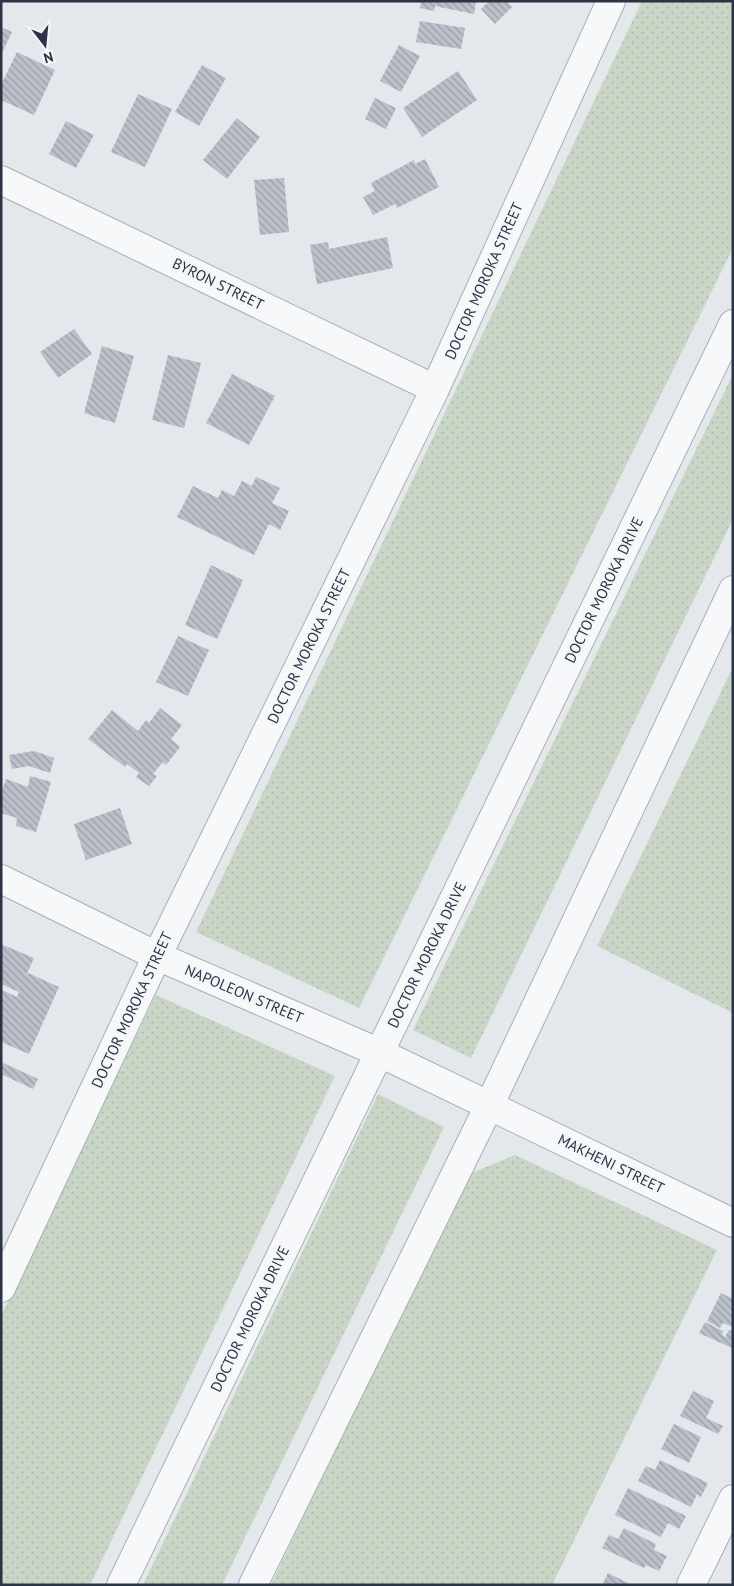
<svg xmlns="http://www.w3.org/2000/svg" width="734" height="1586" viewBox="0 0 734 1586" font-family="'PT Sans',sans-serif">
  <defs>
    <pattern id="grass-dots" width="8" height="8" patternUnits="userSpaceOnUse" patternTransform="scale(1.25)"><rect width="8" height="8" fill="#c9d6c5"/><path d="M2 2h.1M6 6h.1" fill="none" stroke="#adb8ab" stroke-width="1.8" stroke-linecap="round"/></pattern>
    <pattern id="building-back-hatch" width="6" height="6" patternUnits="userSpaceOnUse" patternTransform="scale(1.25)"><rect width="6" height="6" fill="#bbc0ca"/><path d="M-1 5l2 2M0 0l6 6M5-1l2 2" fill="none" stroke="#989da6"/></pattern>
  </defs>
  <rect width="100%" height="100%" fill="#e4e7ec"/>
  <!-- grass -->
  <path fill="url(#grass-dots)" d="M642 1H733V248L359 1008 196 932Z
    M733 374V519L471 1058 413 1030Z
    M733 667V1013L597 946Z
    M156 995 335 1076 90 1585H1V1316Z
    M378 1094 444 1127 222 1585H143Z
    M515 1155 717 1250 552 1585H271L465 1176Z"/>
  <!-- building -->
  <path fill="url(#building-back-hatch)" d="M421 1H476L474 14 435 6 434 11 420 8Z
    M489 1H506L512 7 495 24 481 9Z
    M420 21 465 28 461 49 416 42Z
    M1 27 12 32 1 55Z
    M399 45 420 56 401 92 380 81Z
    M17 52 55 70 34 115 1 100V85Z
    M202 65 226 78 199 126 175 112Z
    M458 71 477 100 422 137 403 108Z
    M138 94 172 109 145 167 111 152Z
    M375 98 396 108 386 129 365 119Z
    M237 118 260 137 227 179 203 160Z
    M66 121 94 135 76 168 49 154Z
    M425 159 439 187 397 208 395 204 373 215 363 197 375 191 371 183 414 160 415 164Z
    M284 178 289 232 260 235 254 180Z
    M387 237 393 268 317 284 310 245 328 242 329 249Z
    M74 329 92 354 58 378 40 352Z
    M102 346 134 356 115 423 84 413Z
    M168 355 201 363 184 428 152 420Z
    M232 374 275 396 249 445 206 423Z
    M256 477 280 488 272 503 289 511 280 530 269 524 254 555 177 517 193 486 218 498 222 490 234 496 242 481 252 486Z
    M211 565 243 580 217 639 185 625Z
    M178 636 209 650 188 696 156 682Z
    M160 708 182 725 171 739 180 747 166 765 163 762 153 774 157 776 149 786 136 777 139 773 127 764 125 767 88 739 112 710 138 731 146 720 149 723Z
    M34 751 54 758 50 773 29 766 12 769 9 755Z
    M30 776 51 782 36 832 16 826 17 818 1 813V794L6 779 28 787Z
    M120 808 132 844 86 860 74 824Z
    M1 944 34 958 25 978 28 973 59 987 29 1054 1 1042V992L2 990 17 997 19 992 1 984Z
    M1 1062 38 1079 33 1089 1 1074Z
    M721 1293 731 1298 733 1294V1327L723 1323 720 1328 707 1321Z
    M705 1322 723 1331 722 1335 725 1337 729 1330 733 1331 732 1348 699 1333Z
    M693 1391 714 1401 706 1418 723 1426 718 1434 680 1416Z
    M674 1424 701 1437 689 1463 661 1449Z
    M660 1460 708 1483 701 1497 697 1494 691 1507 638 1481 646 1466 655 1470Z
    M628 1488 686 1516 679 1529 668 1523 661 1537 615 1515Z
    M624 1528 656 1544 654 1550 667 1556 659 1571 646 1565 644 1568 602 1548 609 1535 618 1539Z
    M608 1573 632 1585H602Z"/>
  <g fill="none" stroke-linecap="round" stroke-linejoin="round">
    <defs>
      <path id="minor" d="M1 180 435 389
        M1 879 157 956 380 1053 733 1223
        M1 1288 157 956 435 389 611 1
        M121 1585 733 324
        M253 1585 489 1106 733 590
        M691 1585 733 1499"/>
    </defs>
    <!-- minor casing -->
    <use href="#minor" stroke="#a9aeb7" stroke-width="30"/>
    <!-- minor -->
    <use href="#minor" stroke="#f7f8fa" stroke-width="28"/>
  </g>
  <g text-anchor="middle" stroke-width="5" stroke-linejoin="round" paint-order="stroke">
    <!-- street labels -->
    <g font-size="15" fill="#2b3445" stroke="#f4f6f9">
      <text transform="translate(484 281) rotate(-66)" y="5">DOCTOR MOROKA STREET</text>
      <text transform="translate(218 284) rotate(26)" y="5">BYRON STREET</text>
      <text transform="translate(604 590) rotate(-64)" y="5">DOCTOR MOROKA DRIVE</text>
      <text transform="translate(309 646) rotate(-64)" y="5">DOCTOR MOROKA STREET</text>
      <text transform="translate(427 955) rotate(-64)" y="5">DOCTOR MOROKA DRIVE</text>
      <text transform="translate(244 994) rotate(23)" y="5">NAPOLEON STREET</text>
      <text transform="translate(132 1010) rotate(-65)" y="5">DOCTOR MOROKA STREET</text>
      <text transform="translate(611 1164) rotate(26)" y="5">MAKHENI STREET</text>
      <text transform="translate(250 1319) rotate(-64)" y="5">DOCTOR MOROKA DRIVE</text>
    </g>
  </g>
  <!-- border -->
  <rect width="734" height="1586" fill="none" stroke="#2b3445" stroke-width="5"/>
  <!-- north arrow -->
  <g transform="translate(45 45) rotate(164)" stroke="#f4f6f9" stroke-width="4" paint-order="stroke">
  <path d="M0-4L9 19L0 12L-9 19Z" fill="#2b3445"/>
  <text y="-8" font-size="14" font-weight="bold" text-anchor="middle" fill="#2b3445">N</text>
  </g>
</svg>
